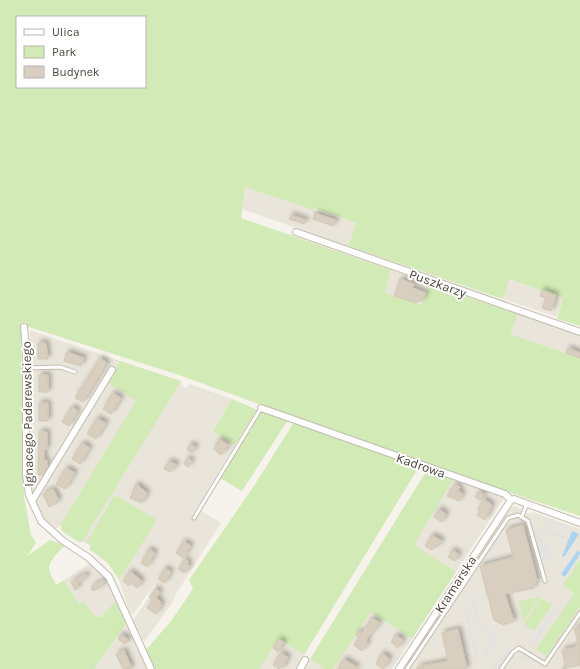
<svg xmlns="http://www.w3.org/2000/svg" width="580" height="669" viewBox="0 0 580 669" font-family="Karla,sans-serif">
  <defs>
    <filter id="shadow"><feDropShadow dx="3" dy="-3" stdDeviation="2" flood-color="#0004"/></filter>
  </defs>
  <rect width="100%" height="100%" fill="#f6f3ec"/>
  <!-- residential -->
  <path fill="#eae5da" d="M245 187 356 223 348 246 242 209Z
    M391 270 429 284 421 305 385 293Z
    M508 279 563 298 557 317 503 299Z
    M518 314 580 336V358L510 334Z
    M30 330 120 361 34 491H31L29 474 30 370H34V365H31L30 362Z
    M177 380 181 381 182 387 186 388 190 384 232 399 213 430 235 445 192 516 194 518 200 510 221 523 174 597 175 599 144 642 133 620 157 586 154 584 133 615 129 611 118 577 108 563 89 549 91 546 84 542H78L61 530V525L54 530 41 515 35 500 107 382Z
    M454 478 504 495V498L456 572 413 545Z
    M516 506 528 514 533 512 580 529V669H404L509 508Z
    M90 563 104 575 116 600 101 617H95L79 604 64 580Z
    M371 612 412 639 392 669H333Z
    M126 624 147 669H94Z
    M279 639 304 655 295 669H259Z
    M310 659 325 669H303Z"/>
  <!-- green -->
  <path fill="#d2eab5" fill-rule="evenodd" d="M0 0H580V326L557 319 563 298 509 279 503 299 348 246 356 223 314 208 313 210 245 187 241 218 391 270 385 293 421 305 429 284 518 314 510 334 580 358V516L508 492 507 494 176 374 26 326V322L21 323 24 497 31 535 36 543 27 556 50 540 66 546C60 548 48 563 49 569 50 574 54 580 56 585L64 580 79 604 84 601 92 613 97 617H101L116 600 126 624 94 669H0ZM17 17H145V87H17Z
    M120 361 181 381 83 541 78 542 61 530V524L136 401 107 382Z
    M232 399 257 410 235 445 213 431Z
    M262 410 288 420 242 491 220 478Z
    M294 422 416 465 417 470 304 655 279 639 259 669H155L153 663 145 651 171 621 193 589 189 580 254 486Z
    M431 470 454 478 414 545 456 572 412 639 371 612 333 669H325L310 659 425 473Z
    M114 496 119 497 157 520 119 580 108 563 89 549 91 546 86 543Z
    M580 560V607L546 657 536 649 574 594 563 585Z
    M541 596 524 621 518 602Z
    M541 598 552 605 534 631 524 624Z"/>
  <!-- parking -->
  <path fill="#e5e3e0" d="M545 518 568 526 566 531 544 522Z
    M544 527 564 535 563 539 542 532Z
    M538 529 541 539 546 538 551 559 542 562 534 530Z
    M499 533 503 536 500 538 501 539 491 554 487 551Z
    M474 593 481 622 477 623 469 594Z
    M468 608 479 658 475 660 464 609Z
    M553 608 557 610 533 646 529 644Z
    M482 623 497 633 494 637 479 627Z
    M494 637 498 640 484 660 480 657Z
    M508 646 512 649 498 669H492Z
    M523 652 537 661 534 665 520 656Z"/>
  <!-- water -->
  <path fill="#a9d4f2" d="M572 531 579 534 564 557 562 556Z
    M578 550 580 554 565 577 561 574Z"/>
  <!-- building -->
  <path fill="#d8cfc1" stroke="#d3c7b4" filter="url(#shadow)" d="M315 213 336 220 333 226 313 219Z
    M291 215 306 220 304 224 289 219Z
    M400 279 414 284 413 288 426 293 422 301 419 300 416 303 394 296Z
    M542 290 556 295 551 311 542 308 546 298 540 296Z
    M38 343H46L48 359H38Z
    M568 348 580 353V358L566 353Z
    M67 352 84 358 81 366 64 361Z
    M100 358 107 363 83 402 75 398Z
    M39 375H48V392H39Z
    M113 393 121 398 111 414 103 409Z
    M39 403H48V421H39Z
    M72 407 78 411 69 426 62 422Z
    M97 418 106 423 96 439 87 434Z
    M39 432H47V449H44V460H47V467L43 475H38Z
    M219 439 229 445 221 455 214 449Z
    M82 443 90 448 80 464 72 459Z
    M190 444 196 447 192 453 187 450Z
    M187 458 192 461 188 467 184 464Z
    M169 461 177 465 170 472 164 469Z
    M66 468 75 473 65 489 56 484Z
    M136 484 147 493 142 503 130 498Z
    M455 484 460 487 458 490 463 494 459 501 447 496Z
    M53 489 59 501 49 507 43 494Z
    M479 491 484 494 480 500 475 497Z
    M484 499 492 505 485 520 477 515 480 510 478 508Z
    M439 509 446 514 442 522 434 517Z
    M523 525 537 580 533 588 505 594 514 621 503 625 494 620 480 566 513 557 506 530Z
    M432 535 442 541 438 546 435 545 432 550 425 546Z
    M184 541 191 546 183 558 176 553Z
    M149 549 155 553 147 567 141 563Z
    M452 550 459 554 455 561 448 557Z
    M185 559 189 562 187 564 190 566 184 573 178 569Z
    M165 568 171 572 165 583 158 579Z
    M130 571 142 581 137 588 131 583 129 586 123 581Z
    M85 574 87 577 77 584 79 587 75 590 71 582Z
    M103 580 105 584 93 591 91 587Z
    M156 588 160 592 156 598 161 602 160 604 162 605 156 614 147 608 153 600 149 597Z
    M372 618 380 623 368 637 366 642 368 643 362 651 354 645 359 637 356 635 358 631 362 633Z
    M580 627V665L562 669 565 664 562 650 575 647 578 643 574 628Z
    M458 629 467 669H417V667L448 661 442 633Z
    M121 634 129 640 125 644 118 639Z
    M396 635 403 640 398 648 391 642Z
    M279 639 284 642 278 652 273 648Z
    M124 650 132 669H123L116 654Z
    M281 653 288 657 283 668 280 667 279 669 273 665Z
    M382 653 390 659 383 669 376 664Z
    M344 659 352 664 359 669H337Z"/>
  <g fill="none" stroke-linecap="round" stroke-linejoin="round">
    <defs>
      <path id="service" d="M26 368 60 367 75 372
        M522 516 527 504
        M194 518 261 408
        M407 669 508 518 518 515 528 521 545 581
        M501 669 513 652 519 648 545 664 580 613"/>
      <path id="minor" d="M296 232 580 332
        M24 327 26 349V474L29 495 41 521 62 540 89 558 109 577 151 669
        M261 408 505 494 511 500 514 499 580 523
        M32 501 112 370
        M300 669 305 660
        M399 669 511 500"/>
    </defs>
    <!-- service casing -->
    <use href="#service" stroke="#c2bbae" stroke-width="5"/>
    <!-- minor casing -->
    <use href="#minor" stroke="#c2bbae" stroke-width="8"/>
    <!-- service -->
    <use href="#service" stroke="#fff" stroke-width="3"/>
    <!-- minor -->
    <use href="#minor" stroke="#fff" stroke-width="6"/>
  </g>
  <g text-anchor="middle" stroke-width="4" stroke-linejoin="round" paint-order="stroke">
    <!-- street labels -->
    <g font-size="13" fill="#4b4439" stroke="#fff">
      <text transform="translate(438 283) rotate(20)" y="5">Puszkarzy</text>
      <text transform="translate(27 414) rotate(-91)" y="5">Ignacego Paderewskiego</text>
      <text transform="translate(421 465) rotate(19)" y="5">Kadrowa</text>
      <text transform="translate(455 584) rotate(-57)" y="5">Kramarska</text>
    </g>
  </g>
  <!-- legend -->
  <rect x="16" y="16" width="130" height="72" fill="#ffffff" stroke="#b7b4b0"/>
  <rect x="24" y="29" width="20" height="6" fill="#ffffff" stroke="#b7b4b0"/>
  <text x="52" y="36" font-size="12" fill="#4b4439">Ulica</text>
  <rect x="24" y="46" width="20" height="12" fill="#d2eab5" stroke="#b7b4b0"/>
  <text x="52" y="56" font-size="12" fill="#4b4439">Park</text>
  <rect x="24" y="66" width="20" height="12" fill="#d8cfc1" stroke="#b7b4b0"/>
  <text x="52" y="76" font-size="12" fill="#4b4439">Budynek</text>
</svg>
